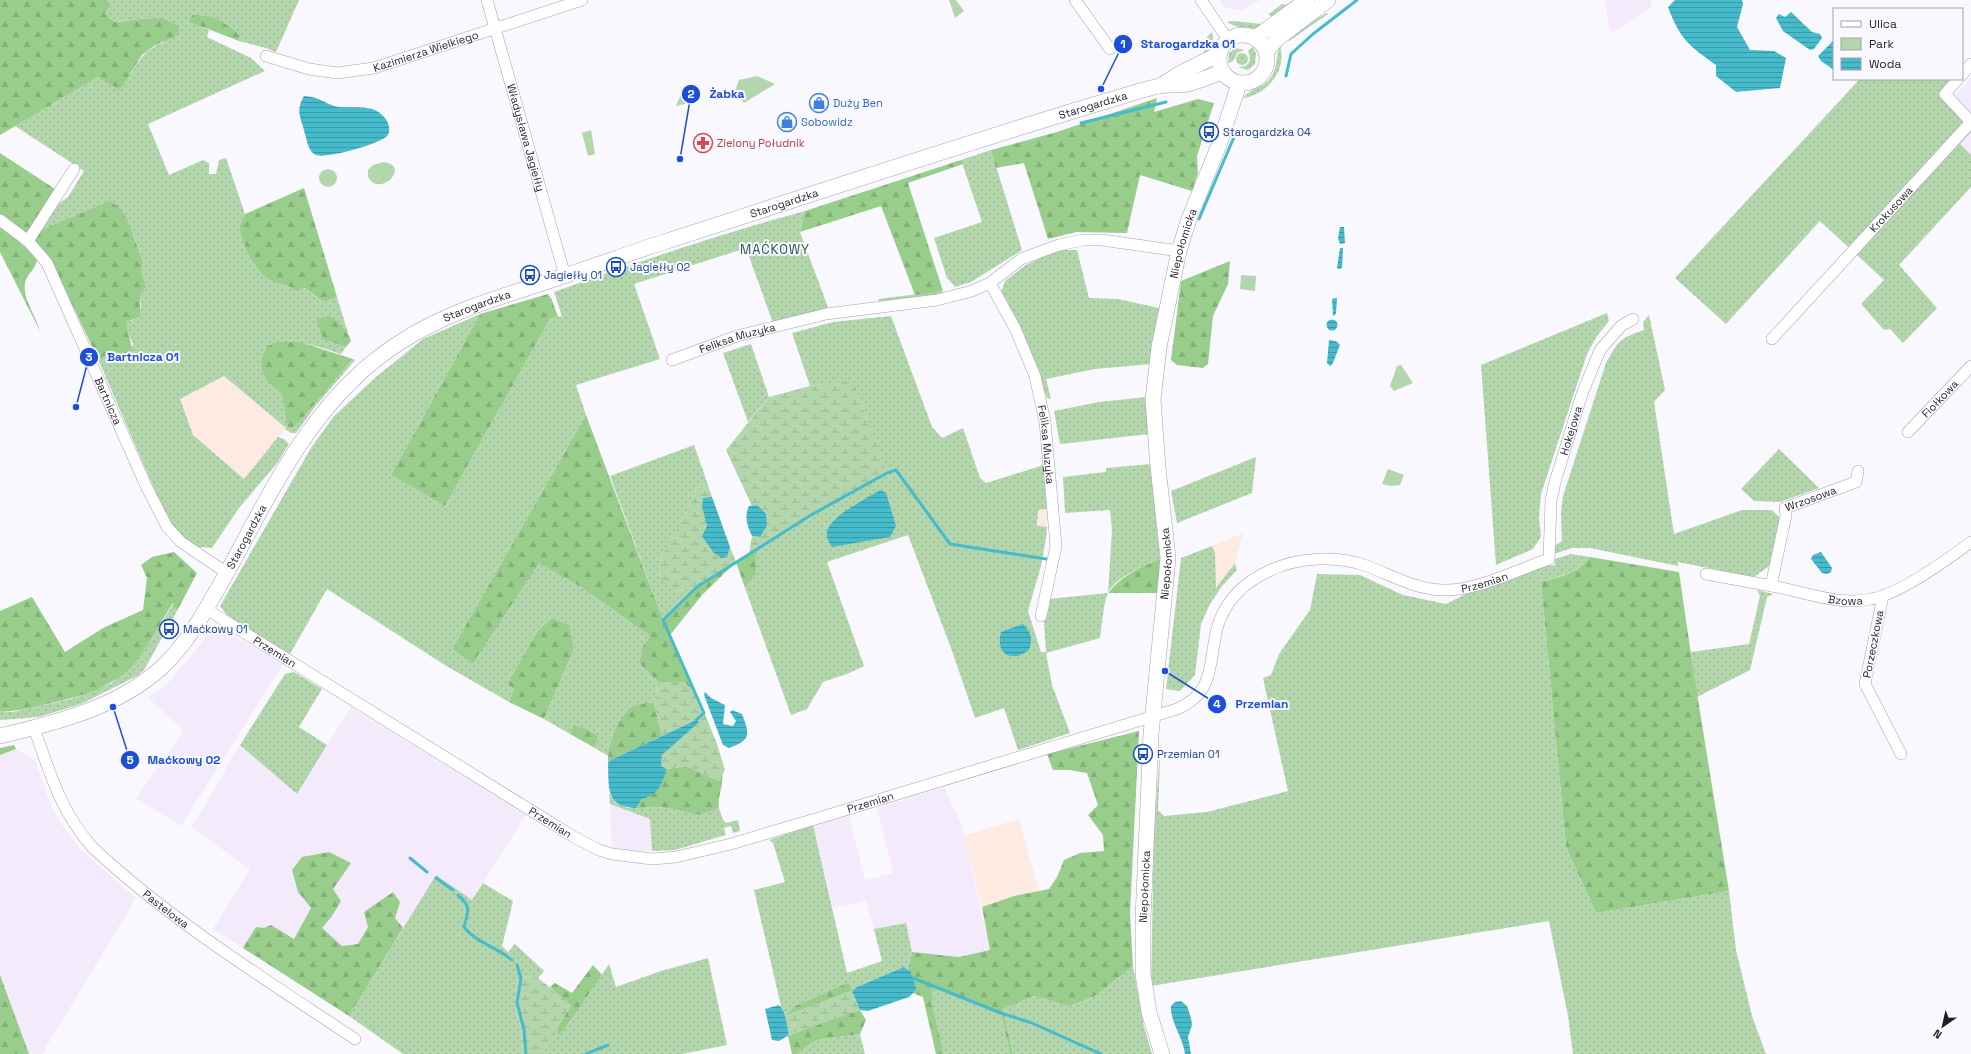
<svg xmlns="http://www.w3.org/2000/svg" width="1971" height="1054" viewBox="0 0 1971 1054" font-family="'Space Grotesk',sans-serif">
  <defs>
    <pattern id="grass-dots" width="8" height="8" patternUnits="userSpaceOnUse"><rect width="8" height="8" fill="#b4d6ac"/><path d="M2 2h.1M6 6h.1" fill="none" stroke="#9ab794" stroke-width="1.8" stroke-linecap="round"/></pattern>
    <pattern id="forest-firs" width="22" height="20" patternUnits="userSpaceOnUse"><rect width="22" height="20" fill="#98cd8b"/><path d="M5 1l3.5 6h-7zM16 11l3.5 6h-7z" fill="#83b078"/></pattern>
    <pattern id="wetland-marsh" width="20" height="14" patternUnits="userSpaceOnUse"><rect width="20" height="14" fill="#b4d6ac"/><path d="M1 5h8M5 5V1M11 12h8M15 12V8" fill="none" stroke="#9ab794"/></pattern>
    <pattern id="water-rules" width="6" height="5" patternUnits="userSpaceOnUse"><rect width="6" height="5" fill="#46bbcc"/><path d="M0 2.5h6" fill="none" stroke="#3a97a6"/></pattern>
  </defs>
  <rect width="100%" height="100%" fill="#f9f8fe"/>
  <!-- commercial -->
  <path fill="#f3ebfc" d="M1219 0H1260L1243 10 1224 8Z
    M1605 0H1651L1652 7 1610 34Z
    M1971 78V113L1954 96Z
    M1971 132V155L1960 144Z
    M214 624 283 664 181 826 136 798 184 731 148 698 168 683 200 645Z
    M351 707 526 815 472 900 436 875 349 1016 213 929 250 869 191 827 223 776 226 767 240 745 297 794Z
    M16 749 35 760 51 806 61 823 80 849 136 898 42 1054H29L0 975V755Z
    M944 787 962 826 990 950 959 957 912 952 905 923 874 929 866 901 833 908 813 825 849 814 865 880 893 873 877 808Z
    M610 804 650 819 652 851 612 850Z"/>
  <!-- industrial -->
  <path fill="#fdebe1" d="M224 376 286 428 244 479 193 435 180 399Z
    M1047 509V527H1037L1038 510Z
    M1243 533 1235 563 1216 588 1215 553 1212 546Z
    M1019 819 1039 891 1014 896 982 907 964 836Z"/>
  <!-- grass -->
  <path fill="url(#grass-dots)" d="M107 0H299L276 52 266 48 239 41 240 36 200 26 209 30 207 37 251 58 265 71 148 124 169 175 203 160 209 163V174H216L219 160 226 158 245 214 240 225 285 286 303 288 324 302 337 297 348 333 334 319 323 335 324 340 346 347 341 354C316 346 293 337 267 346 265 350 261 357 261 361 262 375 270 387 282 393L285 404 303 418 353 359 355 360 314 408 296 433H291L285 429 286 428 224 376 180 399 193 435 244 479 278 437 284 439 289 444 278 462 239 508 212 548 201 547 200 549C184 539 174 529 165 514L98 359 107 355 127 358 133 344 127 331V322L133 320 141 308 140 297 146 287 142 273 143 262 133 234 47 229 37 232 50 210 68 197 84 171 15 126 98 77 131 74C141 57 145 50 164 42L149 18 115 22 105 14 111 4Z
    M1295 0 1273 19 1269 14 1282 4 1285 5Z
    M1327 13 1328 14 1289 41 1286 38 1297 29Z
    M1233 21 1262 24 1259 28C1248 30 1237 28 1227 22Z
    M1212 32C1215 42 1210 50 1203 57L1207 37Z
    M1280 46C1286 66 1274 84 1258 93 1253 95 1249 98 1243 98 1249 89 1260 89 1267 82 1278 72 1275 59 1280 46Z
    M1253 47 1256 53 1255 64 1248 70 1238 67C1250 67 1252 60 1248 51Z
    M1236 48 1244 50 1237 53 1233 61 1228 63 1229 53Z
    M1236 59a6 6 0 1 1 12 0a6 6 0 1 1-12 0Z
    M1860 79H1951L1954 96 1971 113V132L1960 144 1971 155V187L1899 265 1937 308 1903 343 1890 329 1884 330 1861 304 1884 280 1820 221 1726 324 1675 278Z
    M991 150 1022 250 971 282 955 287 947 278 934 238 982 222 961 160Z
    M805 211 800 232 829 310 773 323 746 248 634 284 660 359 576 385 586 415 452 649 473 662 539 562 581 587 650 636 643 646 639 663 658 682 654 703H645L612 736 608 756 595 748 598 736 575 726 570 734 544 719 574 649 570 625 552 618 538 630 507 684 514 689 509 702 443 664 327 589 290 654 229 618 220 606 311 448 334 416 376 377 423 339 480 314 391 475 445 506 550 319 562 316 554 292C637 262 720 234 805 211Z
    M1057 250H1077L1089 298 1118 299 1159 308 1151 357V364L1095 369 1046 379 1051 399 1047 398 1032 358 1001 292 1005 281 1026 265Z
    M943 291 940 295 880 302 878 299Z
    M1607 313 1609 321 1597 336 1587 354 1541 494 1539 517 1541 537 1533 549 1496 565 1481 365Z
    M1649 315 1665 390 1654 402 1674 534 1742 510H1772L1780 518 1769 566 1754 577 1678 562V566L1590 548H1572L1554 554V546L1562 541 1561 512 1563 496 1606 363C1618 341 1620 338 1644 330L1643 322Z
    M891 316 932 427 942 438 963 428 980 478 986 483 1044 465 1047 509 1038 510V519H1037V526L1047 527 1046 538 1041 566 1028 611 1041 652H1046L1044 622 1049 599 1108 593 1112 530 1110 510 1065 513 1063 477 1106 472V468L1151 464 1160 559C1145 565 1113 578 1107 595 1103 608 1102 624 1100 638L1046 653 1052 685 1070 733 1018 750 1004 708 975 718 951 648 908 535 827 562 864 666 847 674 823 682 807 709 791 715 745 588 756 574 757 549 811 515 887 473 853 380 810 386 792 333 833 322Z
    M751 344 769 397 748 422 723 353Z
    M1147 397 1149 434 1060 444 1054 411 1099 402Z
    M694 445 707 482 696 490 685 515 659 562 660 578 677 591 698 586 663 620 610 476Z
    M1779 449 1819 488 1780 502 1754 501 1741 489Z
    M1256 457 1252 493 1177 523 1171 491Z
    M1212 546 1215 553 1216 588 1235 563 1237 570 1222 586 1210 604 1201 624 1195 675 1180 691 1166 689 1181 558Z
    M1571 554 1590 557C1577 574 1559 576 1541 582L1566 847 1596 913 1729 891 1736 950 1752 1016 1766 1054H1573L1568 1016 1549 921 1151 986 1154 830 1161 739 1158 810 1164 816 1207 812 1288 791 1263 678 1271 675 1279 654 1310 610 1317 574 1360 575 1403 595 1446 604 1474 590 1538 567 1555 565V559Z
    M1757 590 1773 594 1767 597 1750 670 1697 697 1691 652 1749 644 1760 596Z
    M174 603 177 611 144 670 137 676 81 704 39 717 0 720V711L12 712 71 699 112 683 140 656Z
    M294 672 322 689 299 727 327 745 297 794 240 745 285 674Z
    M609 793 616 803 628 808 660 807 700 815 719 808 723 820 726 823 738 820 740 831 733 833 731 826 724 828 726 835 675 850 652 851 650 819 610 804Z
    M813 825 847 973 882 961 874 929 906 923 912 952 908 969 904 967 857 987 852 991 849 982 795 1006 785 1016 781 1006 754 890 785 882 773 843 769 840Z
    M436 875 472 900 483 883 513 901 502 946 508 952 515 944 544 971 538 978 518 977 515 1005 521 1028 523 1054H403L349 1016Z
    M708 958 727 1045 682 1054H541L558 1026V1034H561L609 964 616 987 661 971Z
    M1133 966 1144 1027 1152 1054H1013L1003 1009 1034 996 1072 1006 1095 996Z
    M932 985 1001 1013 1010 1054H944L932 1003Z
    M860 1034 865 1054H796L817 1040Z"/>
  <!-- forest -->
  <path fill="url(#forest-firs)" d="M0 0H107L111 4 105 14 115 22C136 21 163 11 179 28V31L175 36 154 46 142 55 120 90 98 77 0 135Z
    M193 15C213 15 226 22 240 36L239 41 190 22 189 19Z
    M1157 98 1154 112 1198 99 1214 103 1197 156 1198 173 1192 191 1140 175 1127 233 1076 232 1048 239 1024 163 996 168 991 150 1057 132Z
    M0 153 55 189 26 234 0 218Z
    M961 160 963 164 908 183 943 291 915 295 881 206 800 232 805 211Z
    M304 188 337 297 324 302 304 288 297 291C290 285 277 284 269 279 256 272 239 240 240 225 241 222 244 217 245 214Z
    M110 201 119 207 128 221 143 262 142 273 146 287 140 297V316L127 322C126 335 133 341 132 355L127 358 107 355 98 359 53 264 33 240 37 232Z
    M0 224 37 258C37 269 27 273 25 283 22 299 36 316 40 331L0 252Z
    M1230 261 1228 284 1213 316 1208 364 1203 368 1177 365 1171 360 1181 281Z
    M548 294 552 300 558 317 550 319 445 506 391 475 480 314Z
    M329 316C338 320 348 331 351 341L346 347 324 340 317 324 318 319Z
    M277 342H300L353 359 303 418 292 428 288 427 282 393C270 387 261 375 261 361 261 357 265 350 267 346Z
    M586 415 663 620 698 586 734 564 702 595 670 635 698 697 684 682H658L639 663 643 646 650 636 581 587 539 563 473 663 452 649Z
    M757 549 756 574 745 588 736 562Z
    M174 552 197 573 177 611 173 603C162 620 152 639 141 655 121 685 84 696 51 703 34 707 18 712 0 711V611L32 597 65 652 103 628 143 610 147 578 141 565 152 557Z
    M1590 557 1679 572C1694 679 1712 785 1729 891L1596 913 1566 847 1541 582C1560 577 1578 573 1590 557Z
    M1160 559 1158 593H1108C1121 576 1140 567 1160 559Z
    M552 618 570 625 574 649 544 719 509 702 514 689 507 684 538 630Z
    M645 703H654L662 736 611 760 608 763C607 745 616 723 628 710 631 706 640 705 645 703Z
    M574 726 584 728 598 736 595 748 570 734Z
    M1139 731 1130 913 1133 966 1095 996 1071 1006 1034 996 1003 1009 1013 1054H1010L1001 1013 932 985V1003L944 1054H936L923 997 913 993 917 988 908 969 912 952 959 957 990 950 982 907 1014 896 1049 889 1057 877 1064 860 1080 853 1104 851 1103 835 1088 815 1098 805 1087 773 1069 770H1053L1047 754Z
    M14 745 16 749 0 755V748Z
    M686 766 719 781 722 774C724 788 717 795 719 808L700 815 660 807 636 808 642 799C655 796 663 781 667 769Z
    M329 852 351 863 333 889 341 901 332 916 322 928 342 946 358 944 368 927 364 912 393 892 400 902 395 918 403 928 349 1016 243 948 256 927 264 928 271 925 294 939 311 908 298 892 292 870 302 857Z
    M593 965 602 975 561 1034H558V1026L571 1006 550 987 555 983 572 993Z
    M0 975 29 1054H0Z
    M849 982 852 991 785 1016 795 1006Z
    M860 1010 866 1020 860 1034 817 1040 796 1054H792L788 1036 832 1018Z"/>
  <!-- wetland -->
  <path fill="url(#wetland-marsh)" d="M853 379 887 473 811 515 749 554 752 536 760 537 758 505 752 506 726 450 769 397 810 386Z
    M707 482 712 497 703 498 707 527 729 551 730 547 736 562 698 586 677 591 668 586 660 578 659 561 685 515 696 490Z
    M658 682H684L698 697 717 744 725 770 719 781 686 766 667 769 661 766 662 755 696 720 662 736 654 703Z
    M518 977 538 978 569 1003 571 1006 541 1054H523L521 1028 515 1005Z
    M852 991 860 1010 789 1035 785 1016Z"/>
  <!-- green -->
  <path fill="#b4d6ac" d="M949 0H956L964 11 955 18Z
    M757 76 775 84 744 103 735 91 739 80Z
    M684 87 701 96 693 102 676 106Z
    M591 130 595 154 588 156 582 133Z
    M383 162C412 165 380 199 368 177V170L373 165Z
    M319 178a9 9 0 1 1 18 0a9 9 0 1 1-18 0Z
    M1241 275 1256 276 1255 291 1240 289Z
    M1401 365 1413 383 1394 391 1390 386 1397 366Z
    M1388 469 1404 475 1400 485 1391 486 1382 484Z"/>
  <!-- water -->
  <path fill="url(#water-rules)" d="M1675 0H1742L1743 4 1737 27 1750 50 1774 51 1786 58 1780 88 1736 92 1716 76V65C1689 46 1680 39 1668 7Z
    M1791 12 1812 32 1820 34 1822 38 1814 49 1810 50 1783 31 1776 18 1779 14 1785 17Z
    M1834 40V70L1821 61 1818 56Z
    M304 96C319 96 326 105 339 107 350 108 365 106 375 110 381 113 385 117 388 123 389 126 390 131 388 135 382 144 325 159 316 155 308 152 307 140 305 134 301 117 295 112 304 96Z
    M1340 227H1344L1345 243 1340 244 1338 238Z
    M1340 248H1343L1342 268 1339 269 1337 268Z
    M1335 298H1337L1336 314 1333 316 1332 299Z
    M1326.5 325a5.5 5.5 0 1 1 11 0a5.5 5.5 0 1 1-11 0Z
    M1329 340 1336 341 1340 345 1332 365 1330 366 1327 363Z
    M880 490 886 493 896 526 890 537 832 547C829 543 826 537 827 532 830 516 866 499 880 490Z
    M712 497 730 547 727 557 721 558 713 552 702 536 707 526 702 506 703 498Z
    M757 505 766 514 767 526 760 537 752 536C747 525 744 517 749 506Z
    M1821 552 1832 568 1831 572 1827 574 1822 573 1811 559 1813 555Z
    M1023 624C1031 632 1033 638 1029 650 1026 652 1021 655 1017 656 1002 658 997 645 1001 632Z
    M705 692 711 698 725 705 723 724 733 726 736 721 730 712 732 710 742 714C750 735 751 740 729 748L723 745 704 695Z
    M696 720 699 722 662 755 661 766 667 769C662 784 658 795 642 799L636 808C605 807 609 787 608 763L611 760Z
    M904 967 910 971 917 989 909 997 868 1011 860 1010 852 991 857 987Z
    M1181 1001 1187 1006 1191 1018 1192 1025 1188 1037 1191 1054H1185C1183 1037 1170 1022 1171 1006L1175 1002Z
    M779 1005C786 1011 787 1026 789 1035L779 1041 772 1040 765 1009Z"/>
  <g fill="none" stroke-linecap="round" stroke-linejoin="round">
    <!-- stream -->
    <path stroke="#46bbcc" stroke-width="3" d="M1286 76 1291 54 1313 34 1357 0
      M1081 123 1166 102
      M1199 219 1237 130
      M696 720 704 713 663 620 698 586 716 575 811 515 887 473 896 470 950 544 1046 559
      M410 858 427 872
      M436 878 453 890
      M458 895C472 907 468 911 464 927 475 942 498 948 512 960
      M517 965 521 978 517 1002 524 1030 526 1054
      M913 978 1001 1013 1032 1023 1101 1054
      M586 1054 608 1045"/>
    <defs>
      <g id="minor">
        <path id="s1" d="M487 0 565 276"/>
        <path d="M1075 0 1110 49"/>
        <path d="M1201 0 1228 40"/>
        <path id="s2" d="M266 56 309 69 337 73 374 68 582 0"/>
        <path d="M1962 75 1971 64"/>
        <path id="s3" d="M0 220 28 241 47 263 146 486 167 527 181 542 227 573"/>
        <path d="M28 241 74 169"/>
        <path id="s4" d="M990 283 1015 328 1035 376 1045 422 1056 546 1041 616"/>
        <path id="s5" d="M1772 339 1971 122 1945 94 1958 79"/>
        <path id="s6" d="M672 360 737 336 826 314 937 300 972 291 990 283 1021 259 1059 245 1083 240H1102L1179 251"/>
        <path id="s7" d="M1908 432 1971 366"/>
        <path id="s8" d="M1706 574C1728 578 1750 582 1772 586 1805 592 1838 606 1871 599 1900 594 1947 560 1971 542"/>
        <path id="s9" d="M1771 586 1786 515 1785 508 1856 482 1858 471"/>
        <path d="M1883 596 1865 684 1901 754"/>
        <path id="s10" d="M206 609 574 837 599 850 612 854 652 859 676 857 731 844 822 817 1177 709C1219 691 1207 657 1219 622 1228 598 1247 581 1269 571 1297 557 1338 555 1367 566 1391 575 1415 589 1442 590 1474 592 1517 570 1549 559L1551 501 1555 482 1582 394 1600 350 1621 326 1633 319"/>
        <path id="s11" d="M34 728C50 773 60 810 92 847 171 921 265 979 355 1039"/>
      </g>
      <g id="major">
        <circle cx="1243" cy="59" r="24"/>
        <path d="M1255 38 1307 0"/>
        <path d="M1266 52 1277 39 1328 0"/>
        <path d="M1160 86 1179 74 1219 54"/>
        <path id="s12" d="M0 736C55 723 116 708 160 669 190 642 210 602 230 567 275 484 317 395 399 343 449 310 505 296 561 277 595 266 630 253 664 242 810 195 956 146 1103 102 1121 97 1140 90 1159 86 1168 84 1178 86 1188 84 1199 81 1211 76 1222 72"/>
        <path id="s13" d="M1162 1054 1149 1012 1143 974V919L1151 734 1168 558 1158 467 1153 400 1159 347 1179 251 1189 219 1219 145 1239 84"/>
      </g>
    </defs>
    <!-- minor casing -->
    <use href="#minor" stroke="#a59eb8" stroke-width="12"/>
    <!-- major casing -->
    <use href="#major" stroke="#a59eb8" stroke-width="16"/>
    <!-- minor -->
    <use href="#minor" stroke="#fff" stroke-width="11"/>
    <!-- major -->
    <use href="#major" stroke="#fff" stroke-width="15"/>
  </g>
  <!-- icons -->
  <defs>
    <symbol id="shop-ring" viewBox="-11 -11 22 22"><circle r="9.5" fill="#f9f8fe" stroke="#3f7fe0" stroke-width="1.5"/><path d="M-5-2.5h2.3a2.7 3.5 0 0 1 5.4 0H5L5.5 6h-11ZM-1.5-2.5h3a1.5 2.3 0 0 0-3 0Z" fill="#3f7fe0"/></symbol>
    <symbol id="bus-ring" viewBox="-11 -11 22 22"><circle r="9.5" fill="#f9f8fe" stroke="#1a4fb4" stroke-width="1.5"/><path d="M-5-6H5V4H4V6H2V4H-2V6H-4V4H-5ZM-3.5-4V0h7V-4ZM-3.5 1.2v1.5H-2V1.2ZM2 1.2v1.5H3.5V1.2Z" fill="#1a4fb4"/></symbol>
    <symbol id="pharmacy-ring" viewBox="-11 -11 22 22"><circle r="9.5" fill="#f9f8fe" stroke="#e0444e" stroke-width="1.5"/><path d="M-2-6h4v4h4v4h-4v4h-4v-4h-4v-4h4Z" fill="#e0444e"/></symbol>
  </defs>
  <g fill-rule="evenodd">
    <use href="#shop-ring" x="808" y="92" width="22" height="22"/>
    <use href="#shop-ring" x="776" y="111" width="22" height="22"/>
    <use href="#bus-ring" x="1198" y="121" width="22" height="22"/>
    <use href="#pharmacy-ring" x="692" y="132" width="22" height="22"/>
    <use href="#bus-ring" x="605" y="256" width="22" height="22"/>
    <use href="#bus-ring" x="519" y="264" width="22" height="22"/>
    <use href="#bus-ring" x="158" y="618" width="22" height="22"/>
    <use href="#bus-ring" x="1132" y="743" width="22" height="22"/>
  </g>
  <g text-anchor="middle" stroke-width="4" stroke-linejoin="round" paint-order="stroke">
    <!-- street labels -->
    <g font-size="11" fill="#201e28" stroke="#f9f8fe">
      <text dy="4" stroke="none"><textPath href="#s2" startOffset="165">Kazimierza Wielkiego</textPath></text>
      <text dy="4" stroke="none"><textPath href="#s12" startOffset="1318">Starogardzka</textPath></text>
      <text dy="4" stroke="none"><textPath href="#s1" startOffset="143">Władysława Jagiełły</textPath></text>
      <text dy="4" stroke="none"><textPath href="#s12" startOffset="994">Starogardzka</textPath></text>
      <text dy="4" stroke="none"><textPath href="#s5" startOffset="176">Krokusowa</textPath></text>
      <text dy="4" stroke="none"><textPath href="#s13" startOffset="818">Niepołomicka</textPath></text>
      <text dy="4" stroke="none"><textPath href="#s12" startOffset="670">Starogardzka</textPath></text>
      <text dy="4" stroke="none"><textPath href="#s6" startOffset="69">Feliksa Muzyka</textPath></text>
      <text dy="4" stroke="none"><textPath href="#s7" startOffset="46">Fiołkowa</textPath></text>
      <text dy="4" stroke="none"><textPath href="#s3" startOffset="215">Bartnicza</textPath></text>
      <text dy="4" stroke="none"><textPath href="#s10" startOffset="1660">Hokejowa</textPath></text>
      <text dy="4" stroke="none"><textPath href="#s4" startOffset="173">Feliksa Muzyka</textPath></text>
      <text dy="4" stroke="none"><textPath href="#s9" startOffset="107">Wrzosowa</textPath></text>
      <text dy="4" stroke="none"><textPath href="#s12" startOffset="334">Starogardzka</textPath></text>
      <text dy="4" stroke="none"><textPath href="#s13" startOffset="494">Niepołomicka</textPath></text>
      <text dy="4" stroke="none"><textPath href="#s10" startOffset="1460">Przemian</textPath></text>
      <text dy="4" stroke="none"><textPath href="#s8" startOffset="142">Bzowa</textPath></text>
      <text transform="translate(1873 644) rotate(-79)" y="4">Porzeczkowa</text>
      <text dy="4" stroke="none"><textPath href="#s10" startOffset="81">Przemian</textPath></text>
      <text dy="4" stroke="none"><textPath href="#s10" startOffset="741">Przemian</textPath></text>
      <text dy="4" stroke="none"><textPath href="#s10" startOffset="405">Przemian</textPath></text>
      <text dy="4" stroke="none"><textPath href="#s13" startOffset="170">Niepołomicka</textPath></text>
      <text dy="4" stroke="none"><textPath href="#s11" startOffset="230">Pastelowa</textPath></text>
    </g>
    <!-- shop labels -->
    <g font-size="11" fill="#366cbe" stroke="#f9f8fe" text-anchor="start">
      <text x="833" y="107">Duży Ben</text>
      <text x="801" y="126">Sobowidz</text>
    </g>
    <!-- transit labels -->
    <g font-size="11" fill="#164399" stroke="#f9f8fe" text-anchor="start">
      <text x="1223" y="136">Starogardzka 04</text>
      <text x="630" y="271">Jagiełły 02</text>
      <text x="544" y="279">Jagiełły 01</text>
      <text x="183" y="633">Maćkowy 01</text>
      <text x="1157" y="758">Przemian 01</text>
    </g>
    <!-- health labels -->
    <g font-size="11" fill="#be3a42" stroke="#f9f8fe" text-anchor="start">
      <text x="717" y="147">Zielony Południk</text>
    </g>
    <!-- quarter labels -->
    <g font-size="13" letter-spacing="1" fill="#23584c" stroke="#f9f8fe">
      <text x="775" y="254">MAĆKOWY</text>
    </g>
  </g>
  <!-- callouts -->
  <path fill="none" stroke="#1d4ed8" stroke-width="1.5" d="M1101 89L1123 44M680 159L691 94M76 407L89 357M1165 671L1217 704M113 707L130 760"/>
  <g fill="#1d4ed8" stroke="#f9f8fe" stroke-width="1.5">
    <circle cx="1101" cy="89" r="4"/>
    <circle cx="680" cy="159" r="4"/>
    <circle cx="76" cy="407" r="4"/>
    <circle cx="1165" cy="671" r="4"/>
    <circle cx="113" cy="707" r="4"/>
    <circle cx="1123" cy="44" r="10"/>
    <circle cx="691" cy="94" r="10"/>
    <circle cx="89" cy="357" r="10"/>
    <circle cx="1217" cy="704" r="10"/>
    <circle cx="130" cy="760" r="10"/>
  </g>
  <g font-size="12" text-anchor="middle" font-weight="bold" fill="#fff">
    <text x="1123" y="48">1</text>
    <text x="691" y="98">2</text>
    <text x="89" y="361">3</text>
    <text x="1217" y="708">4</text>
    <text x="130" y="764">5</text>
  </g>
  <g font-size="12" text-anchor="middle" font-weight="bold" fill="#1d4ed8" stroke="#f9f8fe" stroke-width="4" stroke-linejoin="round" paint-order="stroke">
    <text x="1188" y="48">Starogardzka 01</text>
    <text x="727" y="98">Żabka</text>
    <text x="143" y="361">Bartnicza 01</text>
    <text x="1262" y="708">Przemian</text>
    <text x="184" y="764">Maćkowy 02</text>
  </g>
  <!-- legend -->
  <rect x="1833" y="8" width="130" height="72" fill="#f9f8fe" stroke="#a2a1a8"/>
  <rect x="1841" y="21" width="20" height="6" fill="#ffffff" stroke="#a2a1a8"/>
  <text x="1869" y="28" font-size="12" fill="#201e28">Ulica</text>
  <rect x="1841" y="38" width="20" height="12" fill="#b4d6ac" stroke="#a2a1a8"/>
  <text x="1869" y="48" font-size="12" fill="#201e28">Park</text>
  <rect x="1841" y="58" width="20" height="12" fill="url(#water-rules)" stroke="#a2a1a8"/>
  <text x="1869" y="68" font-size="12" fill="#201e28">Woda</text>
  <!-- north arrow -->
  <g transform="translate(1943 1026) rotate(214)" stroke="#f9f8fe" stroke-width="3" paint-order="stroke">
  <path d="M0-3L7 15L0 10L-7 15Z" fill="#201e28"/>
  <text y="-6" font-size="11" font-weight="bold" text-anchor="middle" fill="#201e28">N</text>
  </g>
</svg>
